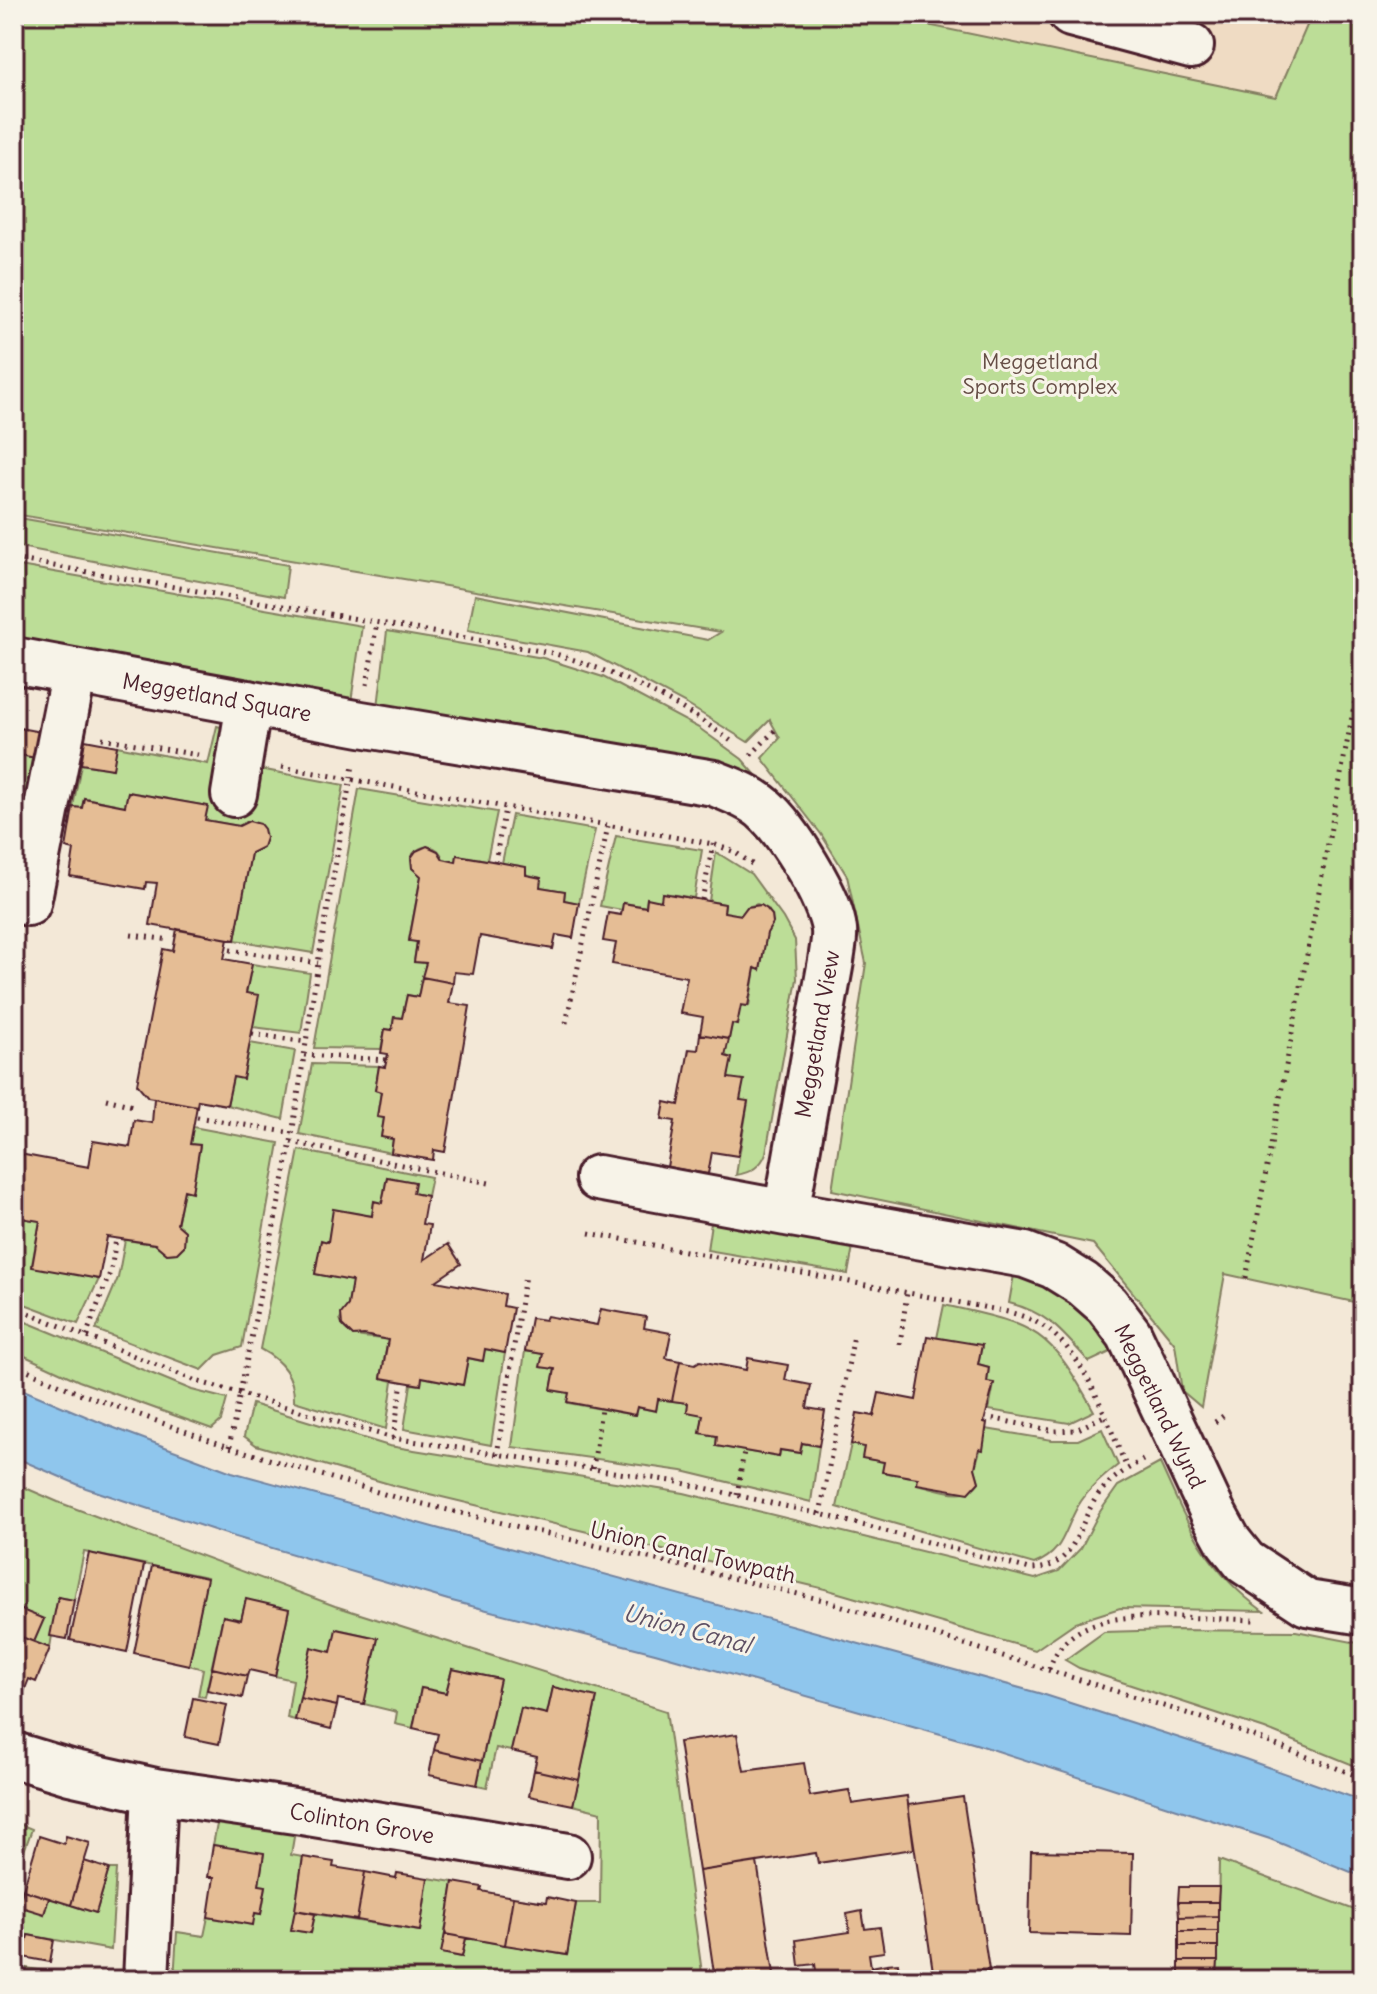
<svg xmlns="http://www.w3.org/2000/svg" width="1377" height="1994" viewBox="0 0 1377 1994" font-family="Delius,sans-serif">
  <rect width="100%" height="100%" fill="#f3e8d7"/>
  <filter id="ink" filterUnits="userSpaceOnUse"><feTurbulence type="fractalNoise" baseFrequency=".0125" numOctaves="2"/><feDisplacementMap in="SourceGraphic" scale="16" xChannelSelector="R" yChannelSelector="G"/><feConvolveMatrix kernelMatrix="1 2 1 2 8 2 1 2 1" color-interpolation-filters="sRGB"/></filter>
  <g filter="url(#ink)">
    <!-- built -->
    <path fill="#efdbc3" d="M874 14H1312L1277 97Z"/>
    <!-- green -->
    <path fill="#bcdd97" stroke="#837e61" stroke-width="2" d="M14 14H874L1276 97 1312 14H1363V1304L1225 1274 1201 1407 1182 1391 1175 1344 1093 1244 832 1190 866 963 847 876 821 834 762 758 780 738 770 720 748 742 686 704 588 652 468 630 475 595 708 640 721 632 14 514Z
      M14 517 288 565 284 597 14 546Z
      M14 565 362 626 351 702 14 644Z
      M387 631 543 658 603 677 699 728 742 759 769 790 378 707Z
      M217 726 233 730 255 768 344 785 313 953 235 940 251 853 263 847C268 833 264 824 249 821L239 826 205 820 207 806 128 792 125 806 84 798 82 808 73 807 81 764 112 769 117 746 208 764Z
      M14 754 36 758 31 792 14 790Z
      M359 789 497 812 487 860 457 855 456 862 443 859C438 844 423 843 413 854L412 868 421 876 409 940 417 942 414 961 426 963 418 997 407 995 402 1018 394 1017 392 1030 385 1029 381 1049 314 1048Z
      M512 815 595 830 579 903 564 900 565 891 540 887 541 878 525 874 526 867 502 863Z
      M616 836 702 850 694 898 663 893 661 901 647 899 646 907 624 903 622 910 600 906Z
      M716 852 751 874 783 918 795 940 797 979 766 1153C761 1167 750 1173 736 1175L748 1102 740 1100 743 1081 728 1078 731 1058 725 1056 732 1024 741 1005 749 1006 755 968 760 969 767 933 773 923 768 909 757 904 747 907 741 915 724 912 725 904 709 901Z
      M252 964 310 973 301 1033 253 1027 246 993Z
      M250 1043 295 1051 283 1119 227 1105 233 1077 243 1078Z
      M312 1064 379 1066 375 1090 381 1092 377 1116 384 1118 381 1137 393 1139 391 1153 299 1134Z
      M193 1127 279 1143 242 1347 217 1355 202 1370 96 1330 118 1278 125 1240 155 1244 167 1254 177 1253 184 1246 185 1231 177 1224 184 1190 192 1191 200 1146 190 1144Z
      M299 1150 431 1177 427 1196 413 1193 414 1182 387 1177 382 1203 374 1202 372 1216 334 1210 328 1242 321 1241 315 1274 352 1281 348 1305 340 1320C347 1341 369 1336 388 1340L381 1378 393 1381 386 1429 294 1401C295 1376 281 1360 260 1349Z
      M712 1216 854 1241 848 1274 707 1250Z
      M14 1217 40 1221 32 1265 99 1279 78 1324 14 1300Z
      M1015 1269 1067 1292 1119 1348 1089 1362C1063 1333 1049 1313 1009 1303Z
      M944 1305C1037 1326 1047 1326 1094 1411L1069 1423 989 1410 994 1384 987 1382 989 1367 978 1364 982 1346 937 1338Z
      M14 1317 192 1390 227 1399 221 1421 212 1429 79 1381 14 1351Z
      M485 1349 505 1353 491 1445 404 1429 411 1384 421 1385 422 1377 463 1385 468 1358 482 1361Z
      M525 1351 543 1354 541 1367 555 1369 551 1390 569 1393 568 1403 635 1415 637 1407 656 1411 658 1399 688 1403 703 1415 700 1433 717 1436 716 1446 779 1457 780 1450 799 1453 802 1443 819 1446 811 1502 682 1471 512 1447Z
      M252 1404 389 1446 684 1493 1035 1579 1059 1571 1081 1548 1099 1513 1118 1486 1160 1463C1188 1525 1206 1570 1263 1611L1120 1608 1076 1622 1035 1650 825 1589 396 1486 256 1445 244 1436Z
      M986 1429 1052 1440H1078L1102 1429 1118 1465C1103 1477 1088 1489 1078 1506 1064 1530 1064 1553 1034 1564L837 1507 851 1444 864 1447 863 1458 884 1462 883 1472 918 1478 917 1484C937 1488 967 1502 979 1482L975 1468Z
      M14 1483 58 1502 335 1606 666 1711 703 1980H174L177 1932 204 1936 208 1917 252 1925 255 1913 261 1914 266 1886 259 1885 264 1854 213 1845 218 1819 295 1831 291 1855 303 1857 292 1930 311 1933 315 1914 420 1931 428 1878 453 1882 442 1953 462 1957 466 1938 567 1955 576 1903H600L601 1812 573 1805 597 1698 553 1688 547 1714 521 1708 511 1751 496 1748 487 1787 477 1785 500 1679 452 1669 446 1693 421 1688 413 1728 395 1724 397 1712 364 1704 378 1638 337 1629 331 1652 311 1648 295 1720 287 1718 293 1680 275 1676 289 1609 246 1600 241 1620 223 1616 205 1697 198 1696 203 1669 189 1665 207 1577 84 1552 74 1600 58 1597 50 1648 34 1642 43 1619 14 1607Z
      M1172 1630 1296 1631 1363 1644V1769L1265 1729 1079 1668 1065 1660 1104 1632Z
      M17 1823 32 1829 14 1879V1831Z
      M1219 1860 1363 1913V1980H1217Z
      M109 1869H116L111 1950 28 1935 23 1957 14 1956V1888L23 1890 44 1914 49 1898 96 1913Z
      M14 1966 101 1980H14Z"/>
    <!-- water -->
    <path fill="#8fc6ed" stroke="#73839f" stroke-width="2" d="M14 1386 109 1426 232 1472 1042 1694 1245 1759 1363 1801V1877L1270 1839 976 1744 655 1653 448 1600 235 1537 86 1488 14 1457Z"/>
    <!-- building -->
    <path fill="#e5bd95" stroke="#4a1f2b" stroke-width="2" d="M1156 14H1183L1181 21Z
      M14 727 41 732 36 758 14 754Z
      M85 740 117 746 113 769 81 764Z
      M128 792 208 806 205 820 239 826 249 821 260 824 264 829 266 838 263 847 251 853 235 940 150 925 157 883 146 882 145 889 70 876 74 850 66 848 73 807 82 808 84 798 125 806Z
      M427 846 438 851 443 859 456 862 457 855 526 867V875L541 878 540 887 565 891 564 900 579 903 573 938 556 935 553 949 480 936 473 974 454 972 453 983 422 977 426 963 414 962 417 942 409 941 421 876 412 868 411 858 416 851Z
      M662 893 725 904 724 912 741 915 747 907 761 905 767 909 772 915 773 923 767 933 760 970 755 968 748 1006 741 1005 737 1025 732 1024 729 1039 700 1034 703 1017 680 1013 687 977 612 964 616 943 603 941 608 913 621 915 623 903 646 907 647 898 661 901Z
      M177 929 228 939 224 959 252 964 246 993 259 995 243 1079 233 1077 227 1105 198 1100 197 1106 148 1097 137 1084 163 949 173 951Z
      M422 977 453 983 449 1003 470 1006 445 1152 434 1150 433 1160 391 1153 393 1139 381 1137 384 1118 377 1117 381 1092 375 1090 379 1066 385 1067 388 1054 381 1053 385 1029 392 1030 394 1017 402 1018 407 995 418 997Z
      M700 1034 729 1039 725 1056 732 1058 728 1078 744 1080 740 1100 748 1101 738 1156 712 1152 708 1174 667 1167 675 1121 662 1119 665 1102 679 1105 689 1049 698 1050Z
      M154 1098 197 1106 190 1144 200 1145 192 1192 184 1190 177 1224 185 1231 184 1246 177 1253 167 1254 155 1244 107 1237 99 1279 32 1267 40 1221 14 1217V1153L89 1167 93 1141 130 1147 134 1120 152 1123Z
      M387 1177 415 1182 413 1193 427 1196 422 1224 430 1225 424 1260 448 1244 461 1264 436 1281 505 1294 503 1306 513 1308 505 1353 485 1349 483 1361 468 1358 463 1385 422 1377 421 1385 381 1378 388 1340 364 1335 353 1336 342 1325 341 1314 348 1305 352 1281 315 1274 321 1240 328 1242 333 1209 372 1216 374 1201 382 1203Z
      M601 1309 646 1317 644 1328 671 1333 666 1358 680 1361 672 1401 658 1399 656 1411 637 1407 635 1415 567 1402 569 1393 551 1390 555 1369 540 1367 543 1354 525 1351 531 1318 545 1320 547 1316 597 1325Z
      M927 1336 982 1345 978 1364 989 1367 987 1382 994 1383 984 1422 987 1423 983 1450 979 1449 975 1468 979 1482 969 1493 917 1484 918 1478 882 1472 884 1462 862 1458 864 1447 851 1444 857 1413 874 1416 879 1393 916 1400Z
      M748 1358 788 1365 785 1380 811 1385 807 1408 825 1411 819 1446 802 1443 800 1453 780 1450 779 1457 716 1446 717 1436 700 1433 703 1415 687 1412 688 1403 672 1401 680 1361 695 1364 700 1361 746 1370Z
      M89 1553 144 1565 127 1652 70 1640Z
      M152 1566 207 1578 189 1665 134 1653Z
      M58 1597 74 1600 67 1639 50 1636Z
      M246 1599 289 1609 275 1676 249 1670 247 1676 212 1668 223 1616 241 1620Z
      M17 1608 44 1619 34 1642 14 1634V1615Z
      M336 1629 378 1638 364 1704 338 1699 337 1706 300 1698 311 1647 331 1652Z
      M14 1634 50 1648 36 1682 29 1679 21 1699 14 1697Z
      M212 1668 247 1676 242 1698 207 1690Z
      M452 1669 500 1679 482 1761 434 1750 438 1734 413 1728 421 1688 446 1693Z
      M553 1687 597 1697 579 1780 534 1770 537 1757 511 1751 521 1708 547 1714Z
      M193 1698 227 1705 219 1744 185 1737Z
      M300 1698 337 1706 331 1729 295 1720Z
      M737 1734 744 1771 804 1763 810 1796 849 1790 852 1804 907 1796 914 1849 818 1863 816 1853 699 1871 679 1742Z
      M434 1750 482 1761 477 1785 429 1775Z
      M534 1770 579 1780 573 1805 529 1796Z
      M963 1797 989 1970 934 1978 908 1805Z
      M39 1836 64 1844 66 1836 90 1843 71 1905 23 1890Z
      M213 1845 264 1853 259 1885 266 1886 261 1914 255 1913 253 1925 208 1917 214 1877H208Z
      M1031 1851 1133 1853 1131 1936 1029 1933Z
      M303 1857 334 1862 333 1867 365 1872 357 1920 295 1910Z
      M84 1861 109 1869 96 1913 71 1905Z
      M757 1862 775 1980H715L699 1871Z
      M365 1872 396 1878 397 1873 428 1878 420 1931 357 1920Z
      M453 1882 482 1887 481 1891 513 1897 505 1945 445 1934Z
      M1179 1887H1219L1218 1902H1178Z
      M23 1890 49 1898 44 1914 18 1906Z
      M513 1897 546 1902 547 1897 576 1903 567 1955 505 1945Z
      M1178 1902H1218V1916L1179 1917Z
      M295 1910 315 1914 311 1933 291 1930Z
      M862 1911 865 1929 880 1927 884 1952 869 1954 871 1967 887 1964 889 1980H802L817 1977 815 1964 799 1966 796 1940 850 1932 847 1914Z
      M1218 1916V1931H1179V1917Z
      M1179 1931H1218V1946H1179Z
      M445 1934 466 1938 462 1957 441 1953Z
      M28 1935 54 1940 50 1962 23 1957Z
      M1179 1946H1218V1961H1179Z
      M1179 1961H1218L1217 1975 1179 1976Z
      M898 1963 900 1980H889L887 1964Z
      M989 1970 990 1980H934V1978Z"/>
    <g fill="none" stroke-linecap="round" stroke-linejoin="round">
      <defs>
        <path id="minor" d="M1071 14 1191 46
          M14 660 361 724 714 783C731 790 749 796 763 808 787 829 831 899 834 930 835 940 832 952 831 961L786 1213 598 1178
          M234 794 249 703
          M28 903 74 671
          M786 1213 1025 1255 1054 1266 1083 1284 1107 1305 1129 1334 1213 1513 1229 1542 1245 1562 1307 1603 1363 1612
          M14 1755 70 1772 155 1791 302 1812 568 1856
          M146 1980 155 1791"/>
      </defs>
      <!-- minor casing -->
      <use href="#minor" stroke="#4a1f2b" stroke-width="50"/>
      <!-- path -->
      <path stroke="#4a1f2b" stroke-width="5" stroke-dasharray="2 6" stroke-linecap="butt" d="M14 559 552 653C615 671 679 702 731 741
        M367 685 377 622
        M102 738 198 755
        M751 755 775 730
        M282 767 713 844 735 852 752 864
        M495 862 505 808
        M702 900 713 844
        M131 935 170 940
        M230 950 318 963
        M566 1023 608 826
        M252 1034 306 1042
        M304 1055 387 1060
        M106 1099 133 1106
        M197 1117 292 1133
        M291 1142 489 1183
        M589 1233 978 1306C996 1310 1015 1312 1032 1320 1085 1345 1105 1419 1127 1468
        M1246 1278 1363 658
        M14 1307 196 1381 393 1438 678 1482 820 1514 1030 1569C1077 1569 1076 1526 1098 1495 1109 1480 1126 1469 1143 1460
        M86 1336 111 1270 116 1239
        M900 1344 907 1293
        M14 1364 76 1392 229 1447 394 1497 823 1600 1215 1722 1363 1778
        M985 1417 1055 1431 1076 1430 1104 1416
        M1215 1422 1227 1413
        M393 1438 402 1382
        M229 1447 291 1142 318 963 353 765
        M497 1455 525 1275
        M593 1469 601 1409
        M737 1495 744 1451
        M820 1514 854 1335
        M1049 1669C1068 1613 1130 1616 1178 1617 1203 1618 1229 1619 1254 1620"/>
      <!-- minor -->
      <use href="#minor" stroke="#f7f3e8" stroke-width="44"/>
    </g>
  </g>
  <g text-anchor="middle" stroke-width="6" stroke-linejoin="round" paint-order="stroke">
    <!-- park labels -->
    <g font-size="22" fill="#664e46" stroke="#f7f3e8">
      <text x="1040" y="369">Meggetland<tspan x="1040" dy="25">Sports Complex</tspan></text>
    </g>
    <!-- street labels -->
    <g font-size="22" fill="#4a1f2b" stroke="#f7f3e8">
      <text transform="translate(217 697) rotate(10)" y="8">Meggetland Square</text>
      <text transform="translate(817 1034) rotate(-80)" y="8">Meggetland View</text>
      <text transform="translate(1160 1406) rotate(64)" y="8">Meggetland Wynd</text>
      <text transform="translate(693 1552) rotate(13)" y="8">Union Canal Towpath</text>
      <text transform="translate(362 1823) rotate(10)" y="8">Colinton Grove</text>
    </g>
    <!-- water labels -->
    <g font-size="24" font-style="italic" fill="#5f5165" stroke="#f7f3e8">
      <text transform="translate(687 1629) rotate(15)" y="8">Union Canal</text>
    </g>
  </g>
  <!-- margin -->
  <rect width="1377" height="1994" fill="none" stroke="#f7f3e8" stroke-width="48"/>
  <rect x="24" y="24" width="1329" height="1946" fill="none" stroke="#4a1f2b" stroke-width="3" filter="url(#ink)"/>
</svg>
